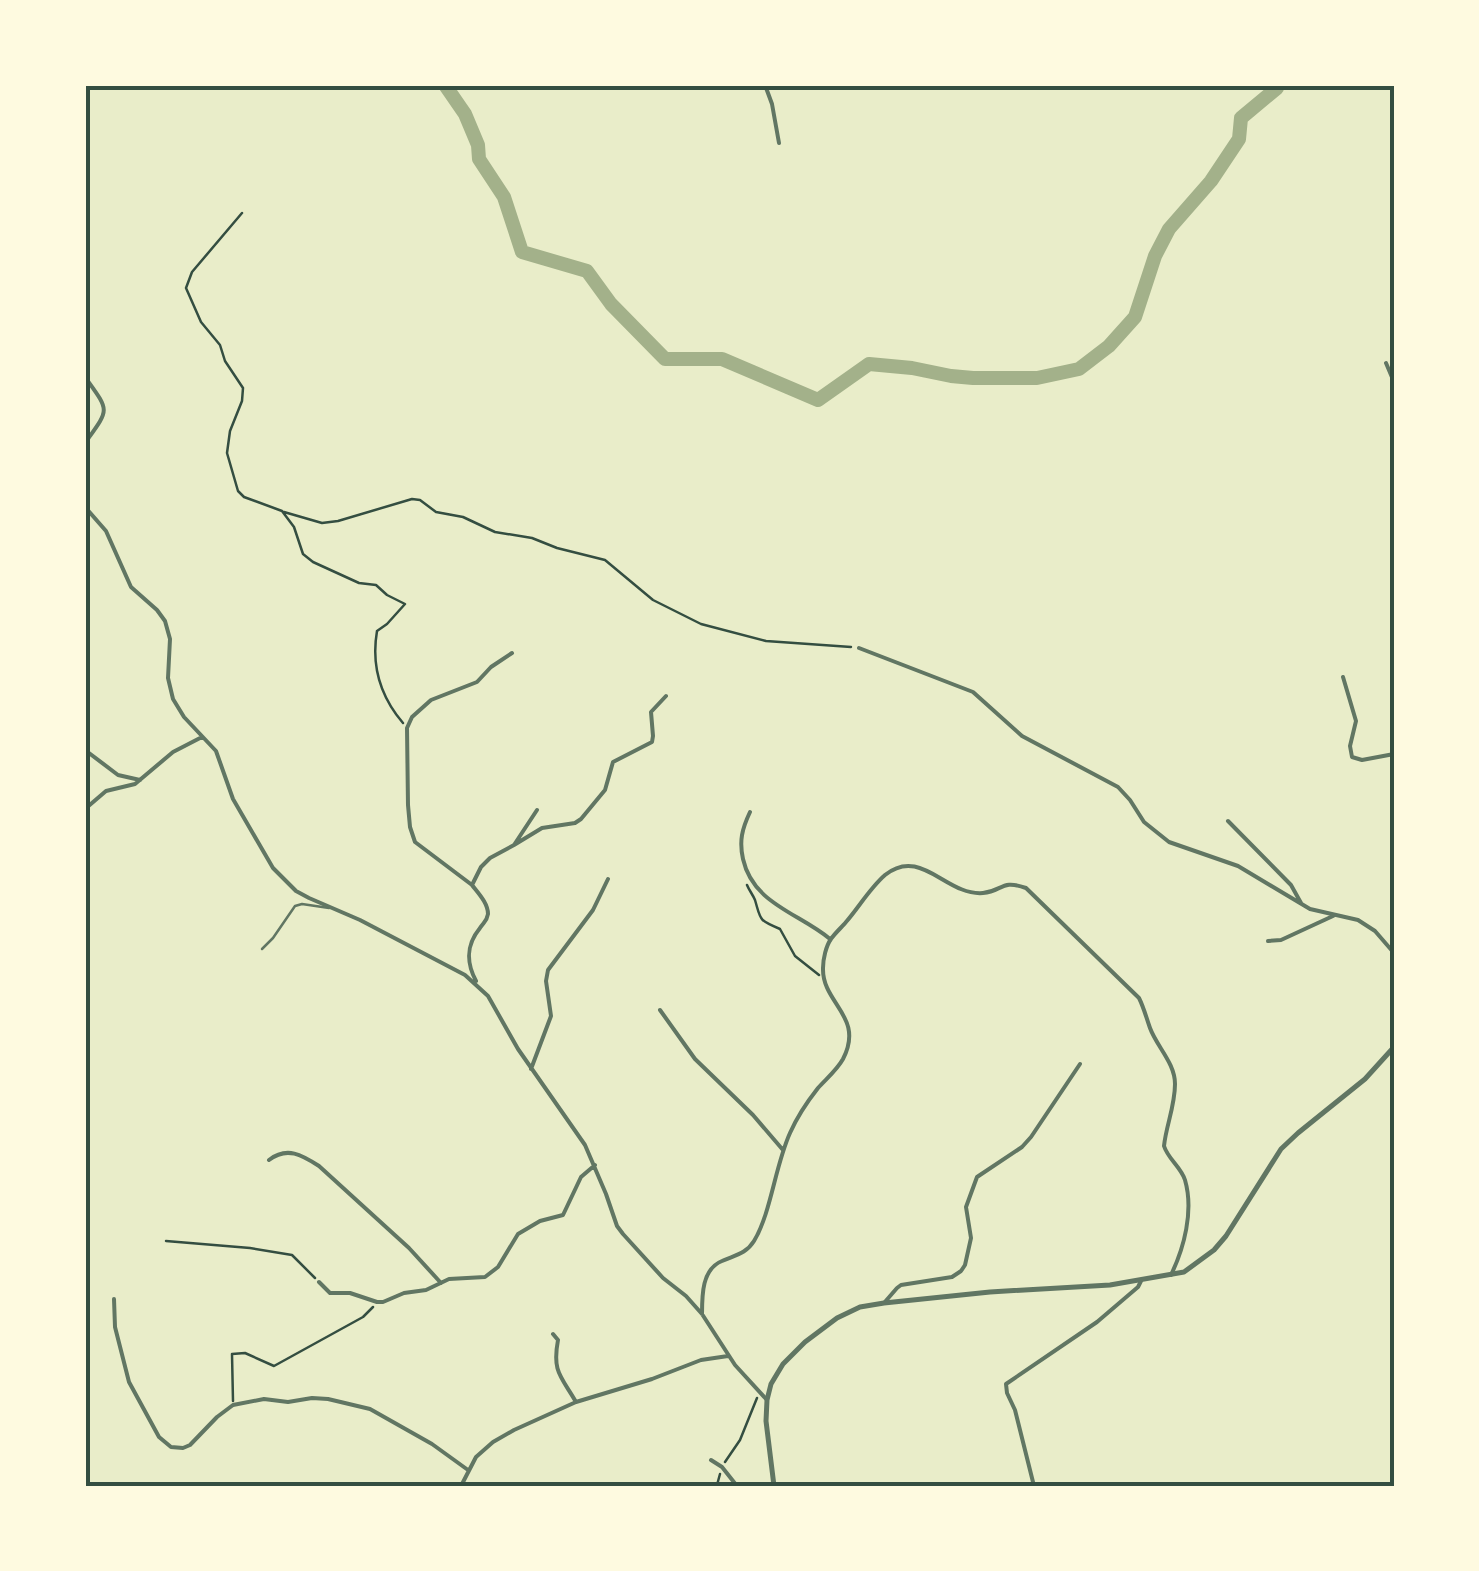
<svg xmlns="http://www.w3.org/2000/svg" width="1479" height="1571" viewBox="0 0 1479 1571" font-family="Ubuntu,sans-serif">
  <rect width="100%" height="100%" fill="#e9edc9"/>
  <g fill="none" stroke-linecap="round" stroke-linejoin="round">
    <!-- river -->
    <path stroke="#a3b18a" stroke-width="14" d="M445 85 465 114 478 145 479 159 504 197 522 252 587 271 611 304 665 359H722L818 400 869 364 912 368 951 376 973 378H1037L1079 369 1109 346 1135 317 1155 256 1169 229 1211 181 1239 139 1241 118 1277 88V85"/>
    <!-- path -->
    <path stroke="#344e41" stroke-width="2.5" d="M242 213 192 272 186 288 201 322 220 345 225 361 243 388 242 401 230 431 227 453 238 491 244 497 282 511 294 527 303 554 313 562 359 583 376 585 387 595 405 604 387 624 377 631C371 666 380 696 403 723
      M284 512 322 523 338 521 412 499 420 500 436 512 463 517 495 532 532 538 557 548 605 560 653 600 701 624 766 641 851 647
      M747 885C749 890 753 895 755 900 761 920 758 920 780 929L795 956 819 975
      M166 1241 250 1248 292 1255 315 1278
      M233 1401 232 1354 245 1353 274 1366 363 1317 373 1307
      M725 1462 740 1440 757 1398
      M714 1486 717 1485 720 1474"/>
    <!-- service -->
    <path stroke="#617663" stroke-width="2.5" d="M262 949 273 938 295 906 302 904 329 908"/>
    <!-- minor -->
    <path stroke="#617663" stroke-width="4" d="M765 85 772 104 779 143
      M1386 363 1394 382
      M85 377C110 412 110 408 85 443
      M85 507 106 531 131 587 157 610 165 621 170 639 168 678 173 699 184 717 216 751 233 799 273 868 296 891 309 898 360 920 465 975 488 996 518 1049 585 1145 606 1194 617 1226 623 1234 663 1278 686 1296 702 1314 735 1365 767 1400
      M859 648 973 692 1022 736 1118 787 1130 800 1144 822 1169 842 1238 866 1310 909 1358 920 1375 931 1394 953
      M1343 677 1356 721 1350 746 1352 757 1362 760 1394 754
      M85 750 118 775 140 780
      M85 809 106 791 135 784 173 752 202 737
      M750 812C742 829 739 841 743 859 753 904 799 913 830 939
      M1228 821 1291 885 1301 903
      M514 845 542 828 575 823 581 819 605 790 613 762 652 742 653 736 651 712 666 696
      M472 885 415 842 410 827 408 805 407 728 412 717 431 700 477 682 491 667 512 653
      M1268 941 1281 940 1333 916
      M476 981C466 962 466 945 480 928 484 922 487 921 488 914 488 903 478 893 472 885L481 867 490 858 514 845 537 810
      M660 1010 695 1059 753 1115 783 1150
      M531 1069 551 1016 546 981 548 970 593 910 608 879
      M269 1160C287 1146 302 1155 319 1166L409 1248 441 1283
      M319 1282 330 1293H350L377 1302H383L404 1293 426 1290 449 1279 485 1277 498 1267 518 1234 540 1221 563 1215 581 1177 595 1165
      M114 1299 115 1327 129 1382 159 1437 171 1447 183 1448 190 1445 217 1417 233 1405 264 1399 288 1402 312 1398 328 1399 370 1409 432 1444 468 1470
      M884 1303 897 1288 901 1285 952 1277 961 1271 965 1265 971 1238 966 1207 977 1177 1022 1147 1031 1137 1080 1064
      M702 1314C702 1295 702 1269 722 1261 735 1255 746 1254 754 1241 771 1213 775 1166 790 1133 797 1117 807 1102 818 1088 826 1079 837 1070 843 1059 865 1016 822 1004 823 968 823 959 826 946 831 939 835 933 842 927 846 922 859 907 870 888 885 875 921 846 946 896 983 893 1003 891 1001 879 1026 888L1139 998C1144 1008 1146 1017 1150 1028 1157 1047 1175 1063 1175 1084 1175 1106 1166 1126 1164 1146 1168 1159 1181 1167 1185 1180 1194 1211 1184 1248 1171 1275
      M553 1334 558 1340C552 1372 561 1376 576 1402
      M711 1460 722 1467 737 1486
      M461 1486 476 1457 493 1442 514 1430 576 1402 652 1379 701 1360 728 1356
      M1034 1486 1015 1410 1007 1393 1006 1384 1097 1322 1138 1287 1141 1281"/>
    <!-- tertiary -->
    <path stroke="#617663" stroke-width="5" d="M774 1486 766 1421 767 1400 771 1384 783 1364 805 1342 837 1318 860 1307 884 1303 990 1292 1110 1285 1184 1272 1214 1250 1226 1236 1281 1149 1298 1133 1365 1079 1394 1047"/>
  </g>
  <!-- border -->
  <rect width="1479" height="1571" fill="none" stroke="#fefae0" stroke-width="175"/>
  <rect x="88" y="88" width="1304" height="1396" fill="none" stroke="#344e41" stroke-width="4"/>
</svg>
